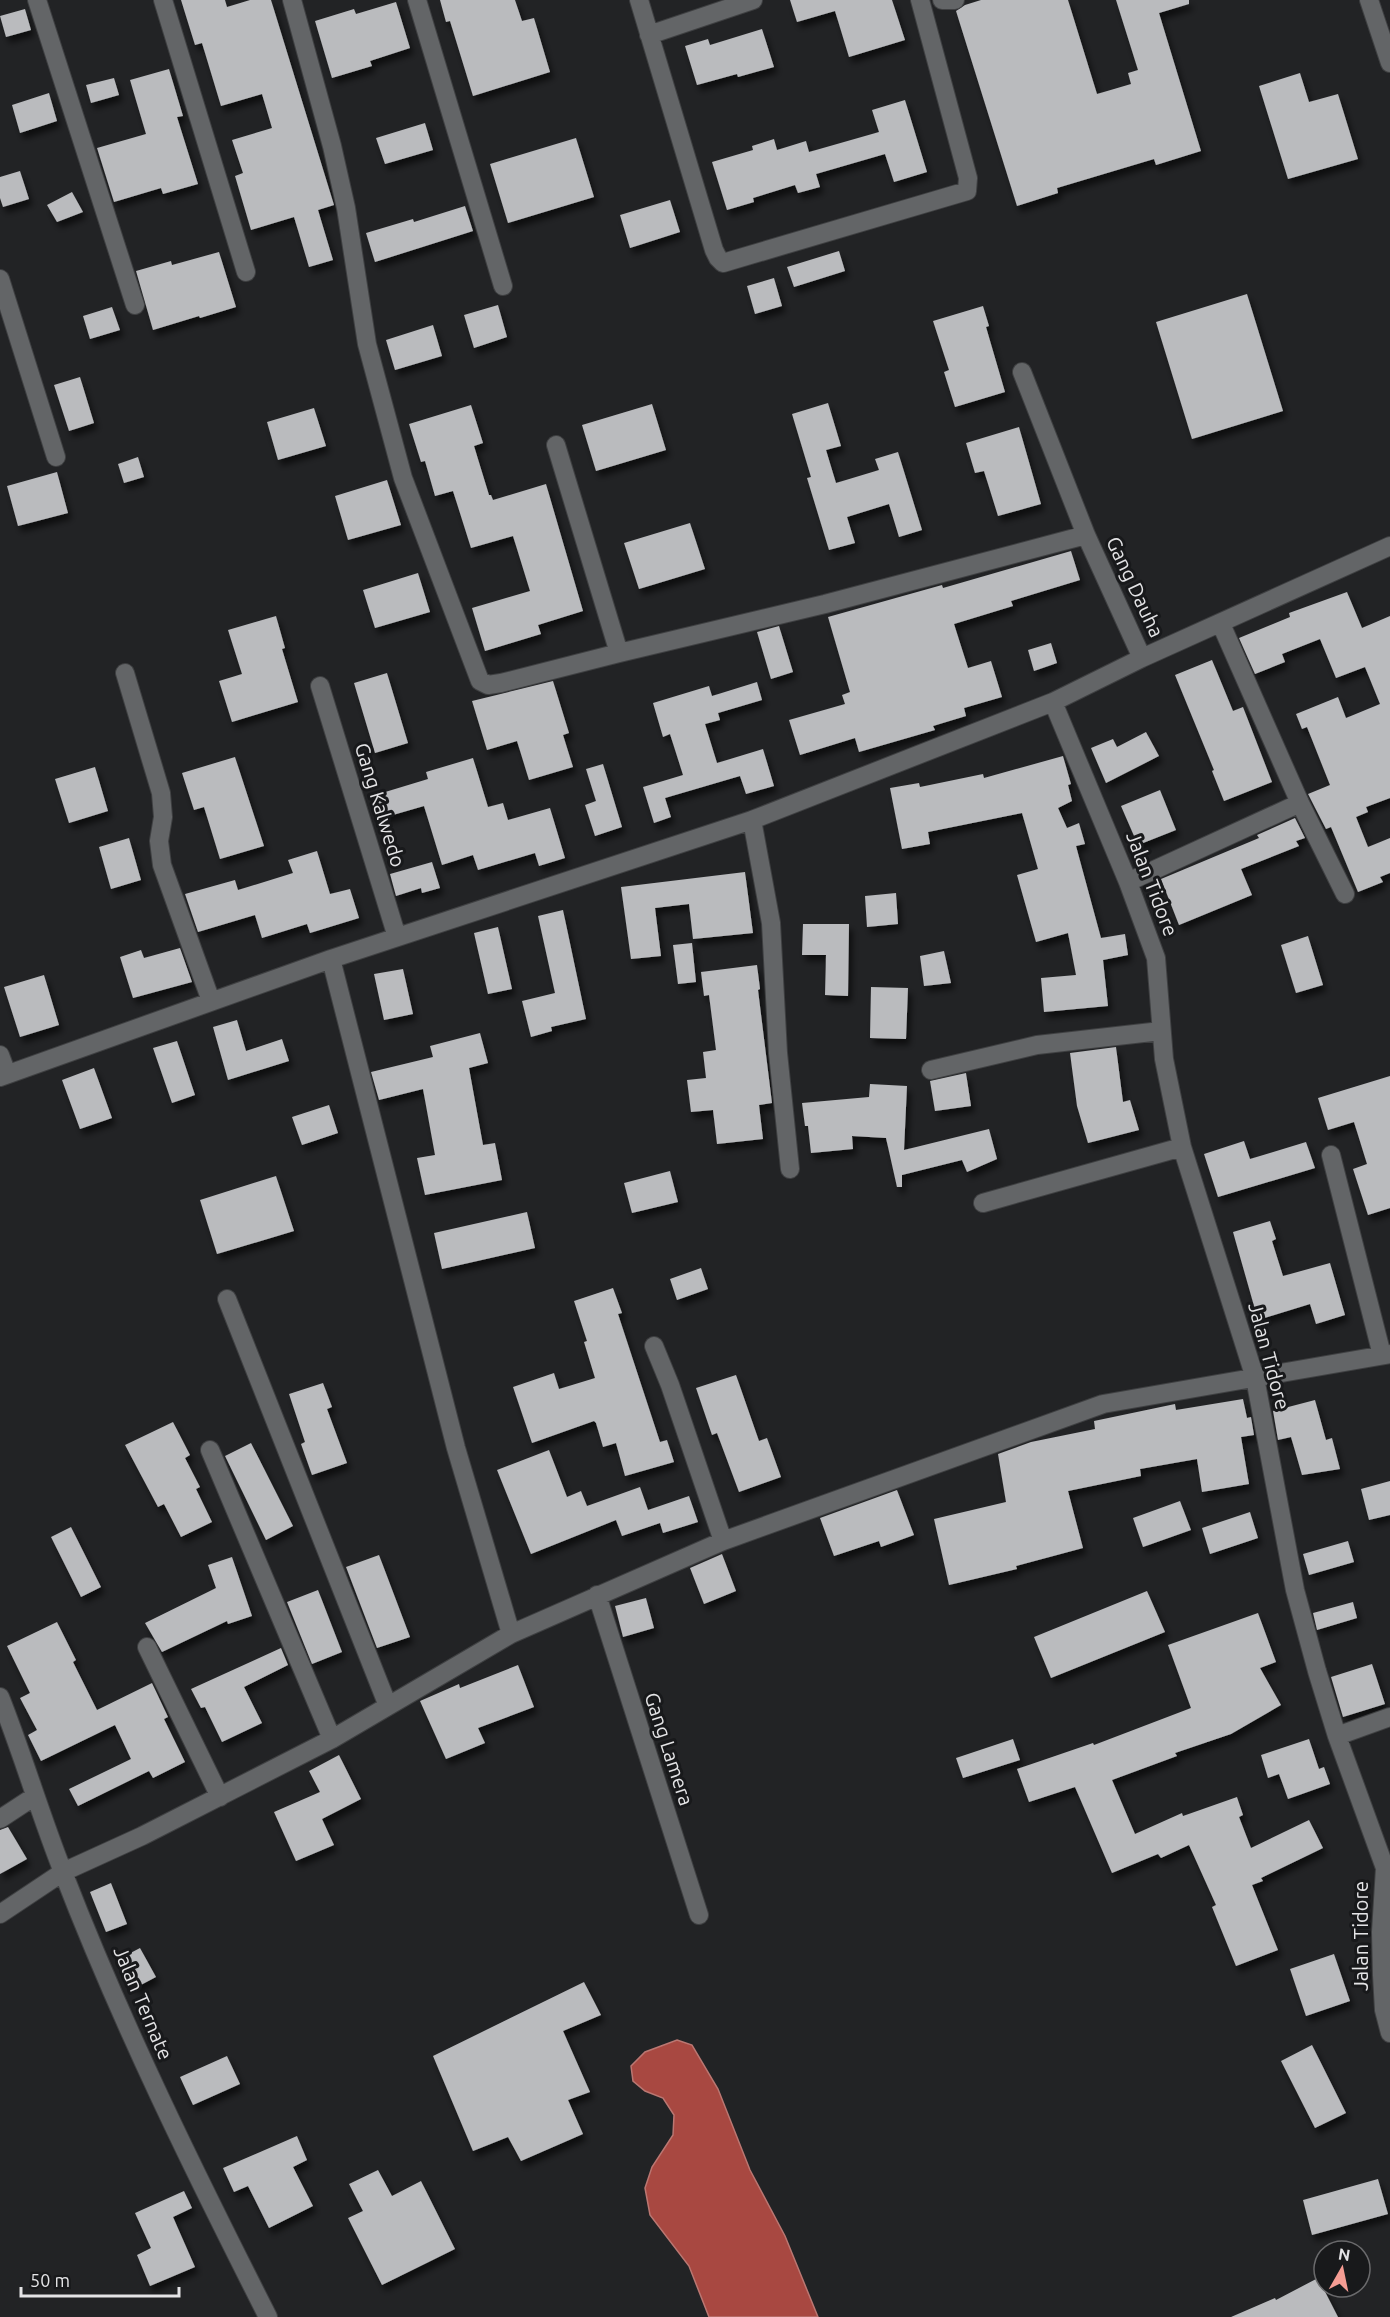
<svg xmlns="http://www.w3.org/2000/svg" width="1390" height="2317" viewBox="0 0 1390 2317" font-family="Ubuntu,sans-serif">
  <defs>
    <filter id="shadow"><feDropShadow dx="3.5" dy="6" stdDeviation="3" flood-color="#0009"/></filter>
  </defs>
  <rect width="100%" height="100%" fill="#222325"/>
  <!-- water -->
  <path fill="#a84841" stroke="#ba7772" stroke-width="1.5" d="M677 2040 692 2045 718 2089 750 2170 785 2236 818 2317H709L689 2266 650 2215 645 2188 652 2167 673 2135 674 2115 663 2098 645 2091 633 2081 631 2066 645 2052Z"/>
  <!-- building -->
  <path fill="#babbbe" filter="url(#shadow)" d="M181 0H225L227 7 250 0H271L334 205 318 210 333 260 309 267 294 217 251 230 235 176 243 173 232 140 272 128 262 94 221 106 202 43 195 45Z
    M440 0H515L522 21 534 18 550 72 473 96 450 21 446 22Z
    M790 0H892L905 40 849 57 835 11 797 22Z
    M981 0H1068L1097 94 1131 84 1128 73 1138 70 1116 0H1189V4L1159 13 1201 151 1156 165 1154 159 1057 188 1058 193 1017 206 956 11 965 5Z
    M396 2 410 48 370 61 372 66 332 78 315 21 354 9 356 14Z
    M25 9 31 30 6 37 0 16Z
    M762 29 774 67 738 77 737 74 697 85 685 46 708 39 710 45Z
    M169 69 183 116 177 117 198 184 163 194 161 188 114 202 97 148 146 134 130 80Z
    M1300 73 1309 102 1338 94 1358 159 1288 179 1259 86Z
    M114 78 119 95 91 103 86 85Z
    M49 93 57 121 20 133 12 105Z
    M905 100 927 172 894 182 885 154 816 174 820 187 798 193 795 185 753 198 754 202 727 210 712 162 753 150 752 146 774 139 777 150 806 141 809 152 879 132 872 110Z
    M425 123 433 150 385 164 376 138Z
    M576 138 594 197 508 223 490 164Z
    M20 171 29 199 3 207 0 198V177Z
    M72 192 83 212 57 222 47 205Z
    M670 200 680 232 630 248 620 215Z
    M465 206 473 231 375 262 366 233 413 219 414 222Z
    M839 251 845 271 794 287 787 267Z
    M219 252 236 307 200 318 199 316 153 330 136 271 171 261 172 265Z
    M774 278 782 306 755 314 747 286Z
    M1247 294 1283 411 1192 439 1156 322Z
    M498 305 507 337 474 348 464 315Z
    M983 306 989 326 986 327 1005 392 955 407 944 372 949 370 933 321Z
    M112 307 120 330 90 339 83 316Z
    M433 325 442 356 395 370 386 340Z
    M80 377 94 423 69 431 54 385Z
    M828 403 841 446 826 450 836 483 879 470 875 459 898 452 922 530 899 537 889 504 847 517 855 543 829 550 807 478 811 477 792 414Z
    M652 404 666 450 596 471 582 425Z
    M471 405 483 443 474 446 489 495H491L493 500 546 484 583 611 538 625 541 634 485 651 472 608 530 591 513 536 471 548 453 491 435 496 425 461 421 462 409 424Z
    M314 408 326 446 278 460 267 422Z
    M1019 427 1041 504 998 516 984 471 975 473 966 443Z
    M138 457 144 477 124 483 118 464Z
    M57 472 68 513 18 526 7 486Z
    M387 480 401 525 348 540 335 496Z
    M690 523 705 569 639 589 624 543Z
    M1071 551 1080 580 1011 601 1013 606 954 624 968 668 991 661 1002 697 964 708 966 716 933 726 935 730 859 752 855 738 800 755 789 720 845 704 842 695 850 692 828 617 942 585 943 588Z
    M418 573 430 612 375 628 363 590Z
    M1347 592 1362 628 1390 616V798L1366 807 1368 812 1356 817 1368 847 1390 838V873L1380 877 1383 882 1358 892 1331 827 1326 829 1308 794 1330 785 1307 727 1302 729 1296 714 1338 697 1346 718 1380 704 1365 667 1336 678 1320 639 1282 654 1285 662 1255 674 1239 638 1290 617 1289 613Z
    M276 616 285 648 282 649 298 702 232 722 219 681 242 674 228 630Z
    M779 626 793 672 771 679 757 632Z
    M1051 643 1057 663 1034 671 1028 650Z
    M1212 660 1233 711 1243 707 1272 782 1224 801 1212 771 1214 770 1175 675Z
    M387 673 408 743 375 753 354 683Z
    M553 681 569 733 563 735 573 767 529 780 517 741 487 750 472 701Z
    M757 682 762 700 718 713 720 720 705 724 717 763 763 749 774 786 746 794 740 776 665 798 671 817 654 823 643 787 683 775 670 734 663 737 653 703 709 686 712 696Z
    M1146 732 1159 756 1106 783 1091 748 1113 739 1117 747Z
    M1063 756 1071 784 1068 785 1072 801 1058 808 1067 828 1079 823 1085 844 1076 846 1101 938 1125 934 1128 955 1103 960 1108 1006 1044 1012 1041 978 1076 975 1068 933 1036 942 1017 875 1038 869 1022 813 928 832 930 844 902 849 890 788 919 783 920 787 983 774 984 778Z
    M235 757 264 846 220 859 204 807 194 810 182 773Z
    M473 758 488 807 503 803 508 820 550 808 565 858 539 866 535 853 478 870 473 855 442 865 424 806 379 819 372 796 428 779 426 772Z
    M603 764 622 827 595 836 585 805 596 801 586 769Z
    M95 767 108 811 69 823 55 779Z
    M1160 790 1176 830 1138 845 1121 806Z
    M1295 818 1305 838 1296 841 1299 846 1241 869 1252 895 1179 925 1161 879 1259 838 1257 835Z
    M129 838 141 880 111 889 99 847Z
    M317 851 330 894 350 889 359 918 310 933 307 924 262 938 255 915 198 932 185 894 235 880 238 890 293 873 288 860Z
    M432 862 440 888 422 893 421 888 396 896 390 874Z
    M745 872 753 933 693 939 689 904 655 908 661 956 631 959 621 887Z
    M896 893 898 924 867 927 865 896Z
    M563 910 586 1019 551 1027 552 1031 531 1037 522 1001 555 993 538 916Z
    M803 924H849L848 996 825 995 826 955H802Z
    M498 927 512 989 488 994 474 933Z
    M1308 936 1323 985 1296 993 1281 945Z
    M692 943 696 982 678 984 673 945Z
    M180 948 192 982 133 998 120 957 141 950 144 958Z
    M944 951 951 983 924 986 920 956Z
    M757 965 760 989 758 990 772 1103 759 1105 763 1139 717 1144 713 1110 691 1112 687 1080 706 1078 703 1052 716 1050 709 995 704 996 701 972Z
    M403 969 413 1014 384 1020 374 974Z
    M44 975 59 1025 20 1037 4 987Z
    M871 987 908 988 906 1039 870 1038Z
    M237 1020 246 1051 282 1039 289 1061 228 1080 213 1027Z
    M480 1033 488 1063 469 1068 483 1145 495 1143 502 1180 425 1195 417 1158 435 1155 423 1089 379 1100 371 1072 433 1057 430 1046Z
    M177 1041 195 1095 172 1103 153 1048Z
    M1116 1047 1123 1102 1130 1100 1139 1130 1088 1143 1077 1106 1070 1053Z
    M94 1068 112 1118 80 1129 62 1080Z
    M966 1073 971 1106 935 1111 930 1081Z
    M1390 1076V1208L1368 1215 1353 1169 1367 1164 1354 1122 1328 1130 1318 1098Z
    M870 1084 907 1086 904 1150 989 1129 997 1159 967 1172 962 1160 902 1175V1187H897L886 1138 852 1136 853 1149 811 1153 808 1126H805L802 1103 869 1097Z
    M329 1105 338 1133 302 1145 292 1117Z
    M1244 1141 1250 1159 1306 1142 1315 1168 1218 1197 1204 1154Z
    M670 1171 678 1202 632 1213 624 1183Z
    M276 1176 294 1231 217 1254 200 1200Z
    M527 1212 535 1248 442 1269 434 1233Z
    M1270 1221 1276 1239 1272 1241 1283 1276 1330 1263 1345 1315 1316 1324 1310 1304 1258 1320 1233 1232Z
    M701 1268 708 1289 677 1300 670 1279Z
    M613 1288 622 1313 618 1314 660 1442 667 1440 674 1462 625 1476 616 1443 603 1447 596 1423 594 1421 532 1443 513 1387 554 1373 559 1389 595 1378 584 1342 587 1341 574 1301Z
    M736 1375 759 1441 767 1438 781 1477 739 1492 717 1433 712 1435 696 1388Z
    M323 1383 332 1407 327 1409 347 1463 312 1475 301 1444 305 1442 289 1394Z
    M1243 1399 1247 1418 1251 1417 1254 1435 1241 1437 1249 1484 1202 1492 1197 1459 1140 1469 1141 1476 1068 1491 1083 1548 1016 1566 1017 1569 949 1585 934 1519 1006 1502 998 1454 1031 1442 1095 1429 1094 1421 1175 1404 1176 1410Z
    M1315 1400 1326 1440 1332 1438 1340 1469 1302 1475 1291 1437 1278 1440 1273 1411Z
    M173 1422 190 1455 185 1458 200 1487 196 1489 212 1522 181 1537 164 1504 158 1507 125 1445Z
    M251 1443 293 1526 266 1540 225 1456Z
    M549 1450 567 1497 581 1491 587 1506 640 1487 648 1510 689 1496 698 1522 663 1533 660 1523 622 1536 616 1520 531 1554 497 1470Z
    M1390 1481V1515L1369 1520 1361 1489Z
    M897 1490 914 1535 881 1547 879 1541 834 1556 820 1518Z
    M1180 1501 1191 1530 1143 1547 1133 1518Z
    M1250 1512 1258 1538 1210 1554 1202 1528Z
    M71 1527 101 1587 81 1597 51 1537Z
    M1348 1541 1354 1562 1309 1575 1303 1554Z
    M722 1554 736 1591 704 1604 690 1568Z
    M379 1555 410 1637 377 1648 346 1567Z
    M232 1557 252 1616 228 1624 227 1621 162 1652 145 1623 216 1588 208 1565Z
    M318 1590 342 1652 312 1664 287 1602Z
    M1147 1591 1165 1632 1051 1678 1034 1637Z
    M646 1598 654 1628 623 1637 615 1606Z
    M1353 1602 1357 1618 1317 1630 1313 1613Z
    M1258 1613 1276 1662 1260 1668 1281 1705 1231 1734 1175 1753 1177 1756 1112 1780 1135 1834 1182 1813 1183 1816 1237 1797 1243 1815 1239 1817 1251 1848 1309 1820 1323 1848 1261 1878 1263 1881 1252 1885 1278 1950 1236 1966 1212 1907 1216 1905 1189 1845 1161 1858 1158 1854 1112 1873 1075 1787 1029 1802 1017 1769 1093 1743 1094 1745 1191 1708 1168 1645Z
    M57 1622 76 1660 73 1662 97 1710 152 1683 168 1717 164 1719 185 1762 153 1778 149 1771 78 1806 69 1789 131 1759 115 1725 41 1761 28 1735 37 1730 20 1698 30 1693 7 1646Z
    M281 1648 288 1665 244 1687 262 1723 222 1742 205 1707 201 1708 191 1689Z
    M1372 1664 1385 1704 1343 1717 1331 1677Z
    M518 1665 534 1707 478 1728 485 1743 446 1759 420 1701 459 1684 460 1688Z
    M1013 1739 1020 1760 963 1778 956 1758Z
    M1309 1739 1319 1769 1324 1767 1330 1784 1288 1799 1279 1774 1268 1778 1261 1755Z
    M339 1755 361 1799 322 1819 334 1845 296 1861 274 1812 320 1792 309 1771Z
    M8 1827 27 1859 0 1874V1830Z
    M111 1883 127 1924 106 1932 90 1892Z
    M140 1948 156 1977 135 1988 119 1959Z
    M1334 1954 1350 2001 1306 2016 1290 1969Z
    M584 1982 601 2015 563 2031 590 2092 568 2100 583 2134 521 2161 508 2137 473 2151 433 2056Z
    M1312 2045 1346 2113 1315 2128 1281 2061Z
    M227 2056 240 2084 193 2105 180 2077Z
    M297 2136 307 2160 293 2167 313 2206 269 2228 248 2186 234 2192 223 2168Z
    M378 2170 392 2196 421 2181 455 2249 382 2285 348 2218 363 2211 349 2184Z
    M1378 2179 1388 2214 1312 2235 1303 2200Z
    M184 2191 192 2208 173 2217 195 2267 150 2286 137 2255 151 2248 135 2213Z
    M1318 2278 1338 2317H1231L1275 2298 1276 2300Z"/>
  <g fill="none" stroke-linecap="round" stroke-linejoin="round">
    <defs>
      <path id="minor" d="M37 0 135 305
        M163 0 246 272
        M292 0 332 146 346 208 367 344 403 478 480 681 488 685 501 683 619 653 825 604 1086 535
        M417 0 503 286
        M639 0 714 250 718 258 723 263 967 191 968 178 920 0
        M942 0H955
        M1369 0 1390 63
        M649 35 753 0
        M0 279 56 457
        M1022 372 1086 535 1142 658
        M556 445 619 653
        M1221 624 1300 803 1345 894
        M125 673 161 793 163 817 159 841 162 865 211 1001
        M320 686 397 937
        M1053 702 1128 882 1156 958 1164 1059 1182 1147 1255 1378 1295 1590 1317 1671 1337 1736 1385 1868 1381 1932 1382 1975 1384 2010 1390 2033
        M752 820 771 923 778 1053 790 1169
        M1128 882 1300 803
        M331 959 456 1448 511 1634
        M0 1055 7 1074
        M931 1070 1037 1045 1161 1031
        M0 1077 331 959 752 820 1053 702 1142 658 1390 546
        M1331 1155 1382 1355
        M983 1203 1182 1147
        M227 1299 388 1706
        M654 1346 670 1385 723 1541
        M210 1450 332 1739
        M597 1595 699 1915
        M147 1647 220 1797
        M0 1697C23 1755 40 1814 63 1872 122 2025 194 2171 268 2317
        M1337 1736 1390 1717
        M0 1819 35 1796
        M0 1914 63 1872 142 1836 332 1739 511 1634 723 1541 1103 1404 1390 1354"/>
    </defs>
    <!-- minor casing -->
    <use href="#minor" stroke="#3f4042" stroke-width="20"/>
    <!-- minor -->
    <use href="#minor" stroke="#636567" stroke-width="18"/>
  </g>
  <g text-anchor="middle" stroke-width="6" stroke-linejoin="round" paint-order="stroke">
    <!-- street labels -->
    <g font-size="20" fill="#e4e4e6" stroke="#18191b">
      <text transform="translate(1135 587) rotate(65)" y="7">Gang Dauha</text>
      <text transform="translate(380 805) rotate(73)" y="7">Gang Kalwedo</text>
      <text transform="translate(1152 884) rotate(69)" y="7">Jalan Tidore</text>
      <text transform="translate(1269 1356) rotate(75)" y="7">Jalan Tidore</text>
      <text transform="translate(669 1749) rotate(72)" y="7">Gang Lamera</text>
      <text transform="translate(1361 1936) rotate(-90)" y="7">Jalan Tidore</text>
      <text transform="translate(143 2003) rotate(67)" y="7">Jalan Ternate</text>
    </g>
  </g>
  <!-- north arrow -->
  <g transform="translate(1342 2269) rotate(9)"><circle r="28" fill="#18191b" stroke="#6a6a6c" stroke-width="1.5"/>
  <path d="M0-4.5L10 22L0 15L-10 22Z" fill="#f59c93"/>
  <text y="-9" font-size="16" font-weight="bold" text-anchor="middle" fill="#e4e4e6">N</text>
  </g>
  <!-- scale -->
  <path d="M21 2287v9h158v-9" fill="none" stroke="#e4e4e6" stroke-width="3"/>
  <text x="30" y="2287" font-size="18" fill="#e4e4e6" stroke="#18191b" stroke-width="4.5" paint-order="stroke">50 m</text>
</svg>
